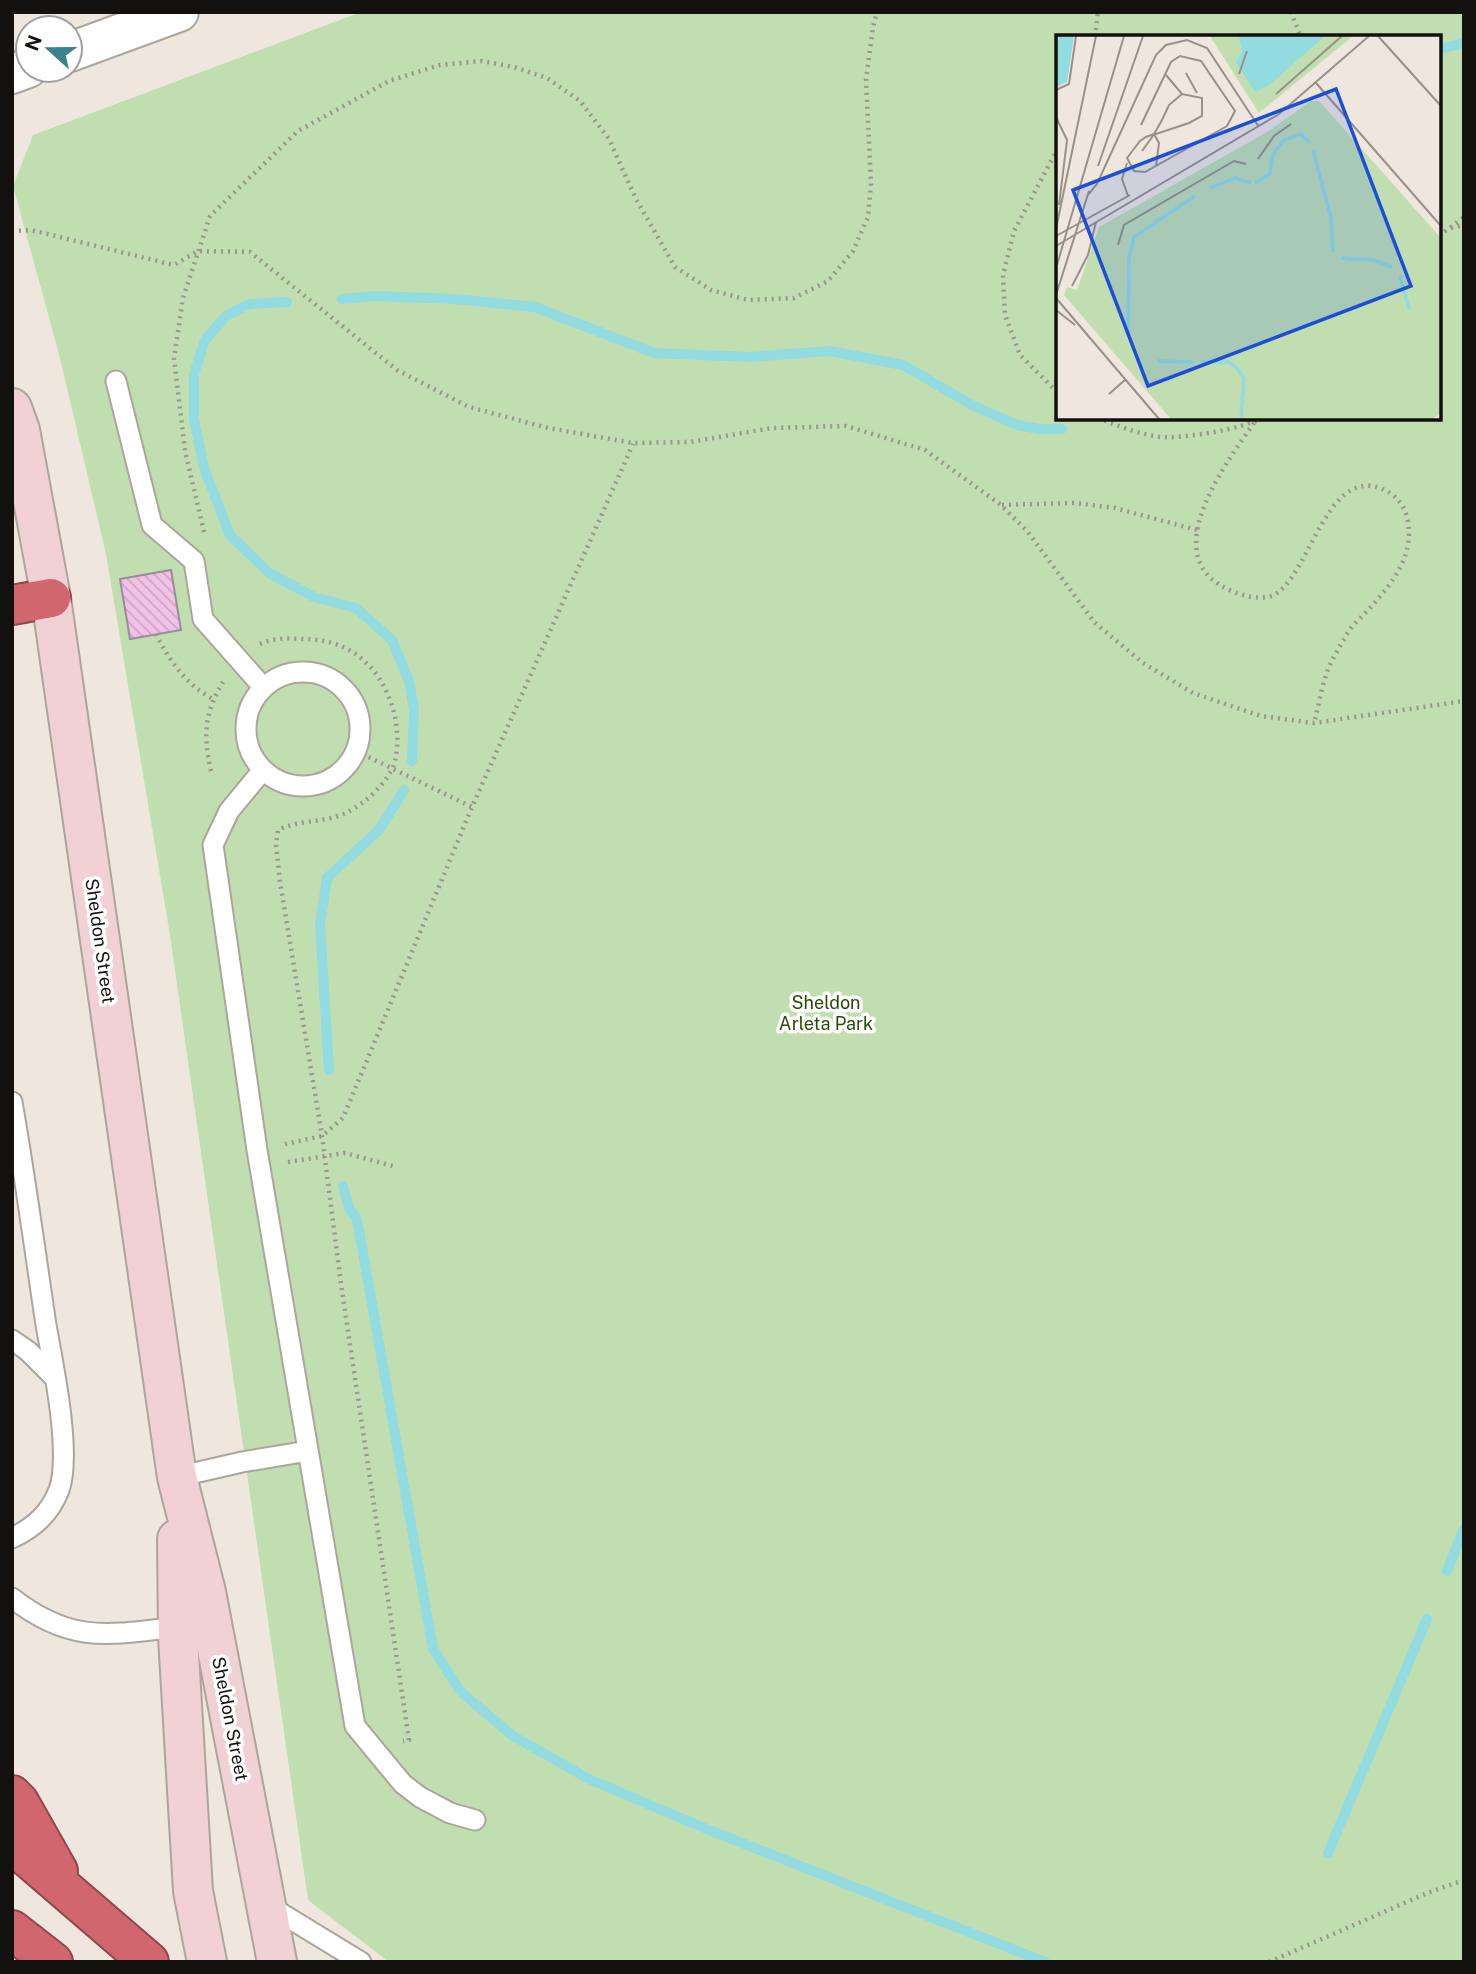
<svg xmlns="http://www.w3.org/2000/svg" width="1476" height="1974" viewBox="0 0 1476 1974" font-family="'Public Sans',sans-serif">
  <defs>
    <pattern id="building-back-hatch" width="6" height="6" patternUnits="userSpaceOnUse" patternTransform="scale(1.75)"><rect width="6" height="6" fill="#f1c1e6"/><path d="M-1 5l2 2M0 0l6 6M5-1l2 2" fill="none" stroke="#cea5c4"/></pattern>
  </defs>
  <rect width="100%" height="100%" fill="#efe7dd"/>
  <!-- green -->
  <path fill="#c0deb0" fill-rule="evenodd" d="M361 12H1464V1962H389L308 1900 170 935 106 554 59 354 13 186 33 135ZM1058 37H1439V418H1058Z"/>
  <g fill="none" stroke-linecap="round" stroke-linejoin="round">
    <!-- stream -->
    <path stroke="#91dbe1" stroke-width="10" d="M1439 49 1464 43
      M342 299 374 296 455 299 535 307 654 353 750 357 830 351 903 365 972 405 1017 425 1040 429H1062
      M287 302 249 304 226 316 205 340 194 374V419L204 468 230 535 269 573 314 597 356 608 392 640 409 681 414 710 412 761
      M329 1070 320 925 327 878 379 830 404 790
      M343 1186 349 1208 357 1219 433 1649 461 1692 513 1736 591 1780 709 1830 1045 1962
      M1447 1571 1464 1529
      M1328 1853 1427 1619"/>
  </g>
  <!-- building -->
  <path fill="url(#building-back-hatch)" stroke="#988e96" stroke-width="2" d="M171 570 181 630 130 639 120 579Z"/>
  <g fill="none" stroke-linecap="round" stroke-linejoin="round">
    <defs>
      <path id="service" d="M116 381 152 525 194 561 203 619 263 687
        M246 729a57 57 0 1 1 114 0a57 57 0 1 1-114 0Z
        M262 771 229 811 213 845 257 1150 355 1726 403 1784 420 1797 450 1813 475 1820
        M12 1102C25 1176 35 1251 46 1325 53 1364 72 1454 59 1490 50 1513 35 1527 12 1538
        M12 1340 28 1351 55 1378
        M177 1477 242 1462 308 1451
        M12 1598C71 1644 108 1635 178 1627
        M266 1904 361 1962"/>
      <path id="minor" d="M70 52 179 12
        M12 74 28 68"/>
      <path id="secondary" d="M12 408 20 430 51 598 177 1477 206 1592 277 1962
        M177 1539 178 1637 193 1891 207 1962"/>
      <path id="motorway" d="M12 605 51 598
        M12 1795 19 1802 58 1871
        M12 1844 149 1962
        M12 1930 53 1962"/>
    </defs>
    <!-- service casing -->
    <use href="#service" stroke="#aca59c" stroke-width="23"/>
    <!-- minor casing -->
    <use href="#minor" stroke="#aca59c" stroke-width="42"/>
    <!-- secondary casing -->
    <use href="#secondary" stroke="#aca59c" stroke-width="42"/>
    <!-- motorway casing -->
    <use href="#motorway" stroke="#8e484c" stroke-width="42"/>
    <!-- path -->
    <path stroke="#9b958e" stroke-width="4.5" stroke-dasharray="2 5" stroke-linecap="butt" d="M1291 12 1301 37
      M1095 37 1098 12
      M1058 148 1014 231 1003 275 1005 315 1020 355 1058 393
      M1451 228 1464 225
      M12 231 31 230 174 265 198 251 250 252 397 370 469 407 548 428 633 443 690 442 772 428 846 426 925 450 1001 505 1028 532 1094 622 1143 663 1193 693 1261 716 1314 723 1464 701
      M1439 236 1464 217
      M1098 418C1118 426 1139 434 1160 437 1181 439 1244 429 1261 418
      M1254 423C1229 459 1160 549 1220 585 1233 593 1255 601 1271 596 1308 584 1324 468 1380 488 1394 493 1403 503 1407 517 1416 555 1392 584 1368 610 1361 618 1352 625 1347 634 1341 645 1334 655 1329 667 1322 684 1319 705 1314 723
      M1002 505 1075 503 1115 508 1197 530
      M204 532 185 451 174 358 183 298 210 216 298 131 389 81 440 65 482 61 514 67 547 78 580 101 609 139 636 199 675 267 711 290 748 300 794 298 828 281 853 251 868 217 871 184 866 79 873 27 877 12
      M156 634C169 660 186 685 213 699
      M260 644C273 638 288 638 302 639 319 639 334 642 349 650 386 670 404 721 395 761 391 776 378 790 367 799 333 828 311 815 278 830L276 845 280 882 322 1136 341 1284 409 1740 403 1741
      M356 751 472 807
      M211 771C203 735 204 714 223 682
      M285 1144 322 1136 343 1118 472 807 633 444
      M288 1162 345 1153 393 1166
      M1269 1962 1425 1894 1464 1880"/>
    <!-- service -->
    <use href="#service" stroke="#fff" stroke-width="19"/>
    <!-- minor -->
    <use href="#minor" stroke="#fff" stroke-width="38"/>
    <!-- secondary -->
    <use href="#secondary" stroke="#f1d1d4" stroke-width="38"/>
    <!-- motorway -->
    <use href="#motorway" stroke="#d1666e" stroke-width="38"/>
  </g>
  <g text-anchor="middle" stroke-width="7" stroke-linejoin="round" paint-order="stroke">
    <!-- street labels -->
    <g font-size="18" fill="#13110e" stroke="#fff">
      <text transform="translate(100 941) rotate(82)" y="6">Sheldon Street</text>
      <text transform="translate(230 1719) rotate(79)" y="6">Sheldon Street</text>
    </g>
    <!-- park labels -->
    <g font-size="18" fill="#274c05" stroke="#fff">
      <text x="826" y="1009">Sheldon<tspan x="826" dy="21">Arleta Park</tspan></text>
    </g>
  </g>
  <!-- overview -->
  <g transform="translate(1056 35)">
    <rect width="385" height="385" fill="#efe7dd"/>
    <path d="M154 1H297L203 78ZM255 66H263L385 203V377L377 384H115L8 260 11 252 21 255 43 192 211 97Z" fill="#c0deb0"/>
    <path d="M0 1H18L11 47 0 52ZM183 1H269L212 51 199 57 180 27 186 16Z" fill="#91dbe1"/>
    <path fill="none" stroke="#91dbe1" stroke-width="3.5" d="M257 115 275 183 277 217M199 148 214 139 217 119 228 105 245 99 254 108M154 153 179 143 195 148M285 223 318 225 336 232M344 241 353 274M72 298 73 224 78 202 139 161M101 326 137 327M145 327H173L181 333 188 343 185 384"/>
    <path fill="none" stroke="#97918a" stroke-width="2" d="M322 1 385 71M130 38 141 58M183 39 191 16M110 40 126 59M260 48 385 191M0 55 13 49 20 1M220 59 286 1M0 82 11 105 3 170M85 90 115 27 124 21 145 26 179 76 171 91 89 137 78 136 71 123 84 106 90 102 98 99H100L133 88 146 81V63L126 59 113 70 106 85 98 99 94 105 86 116M98 99 103 108 100 131M202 124 218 101 235 89M71 128 66 144 72 161M42 131 87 1M31 161 41 149 100 20 110 10 131 5 151 13 203 92M0 194 40 1M0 201 74 160M62 210 68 190 178 126 190 129M0 211 223 79 313 1M1 230 68 1M16 251 32 220 40 187M0 260 33 156M0 263 103 384M0 275 19 290M53 359 69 345"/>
    <path fill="#1d4ed8" fill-opacity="0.15" stroke="#1d4ed8" stroke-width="3.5" d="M280 54 355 251 92 351 17 155Z"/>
    <rect width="385" height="385" fill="none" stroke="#13110e" stroke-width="3.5"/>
  </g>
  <!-- border -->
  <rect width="1476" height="1974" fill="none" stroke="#13110e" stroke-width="28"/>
  <!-- north arrow -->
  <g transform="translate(49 49) rotate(291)"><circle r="33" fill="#ffffff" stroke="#a1a09f" stroke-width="2"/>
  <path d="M0-5L12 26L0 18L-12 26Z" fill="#3b828b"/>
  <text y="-10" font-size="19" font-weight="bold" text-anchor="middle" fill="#13110e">N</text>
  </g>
</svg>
